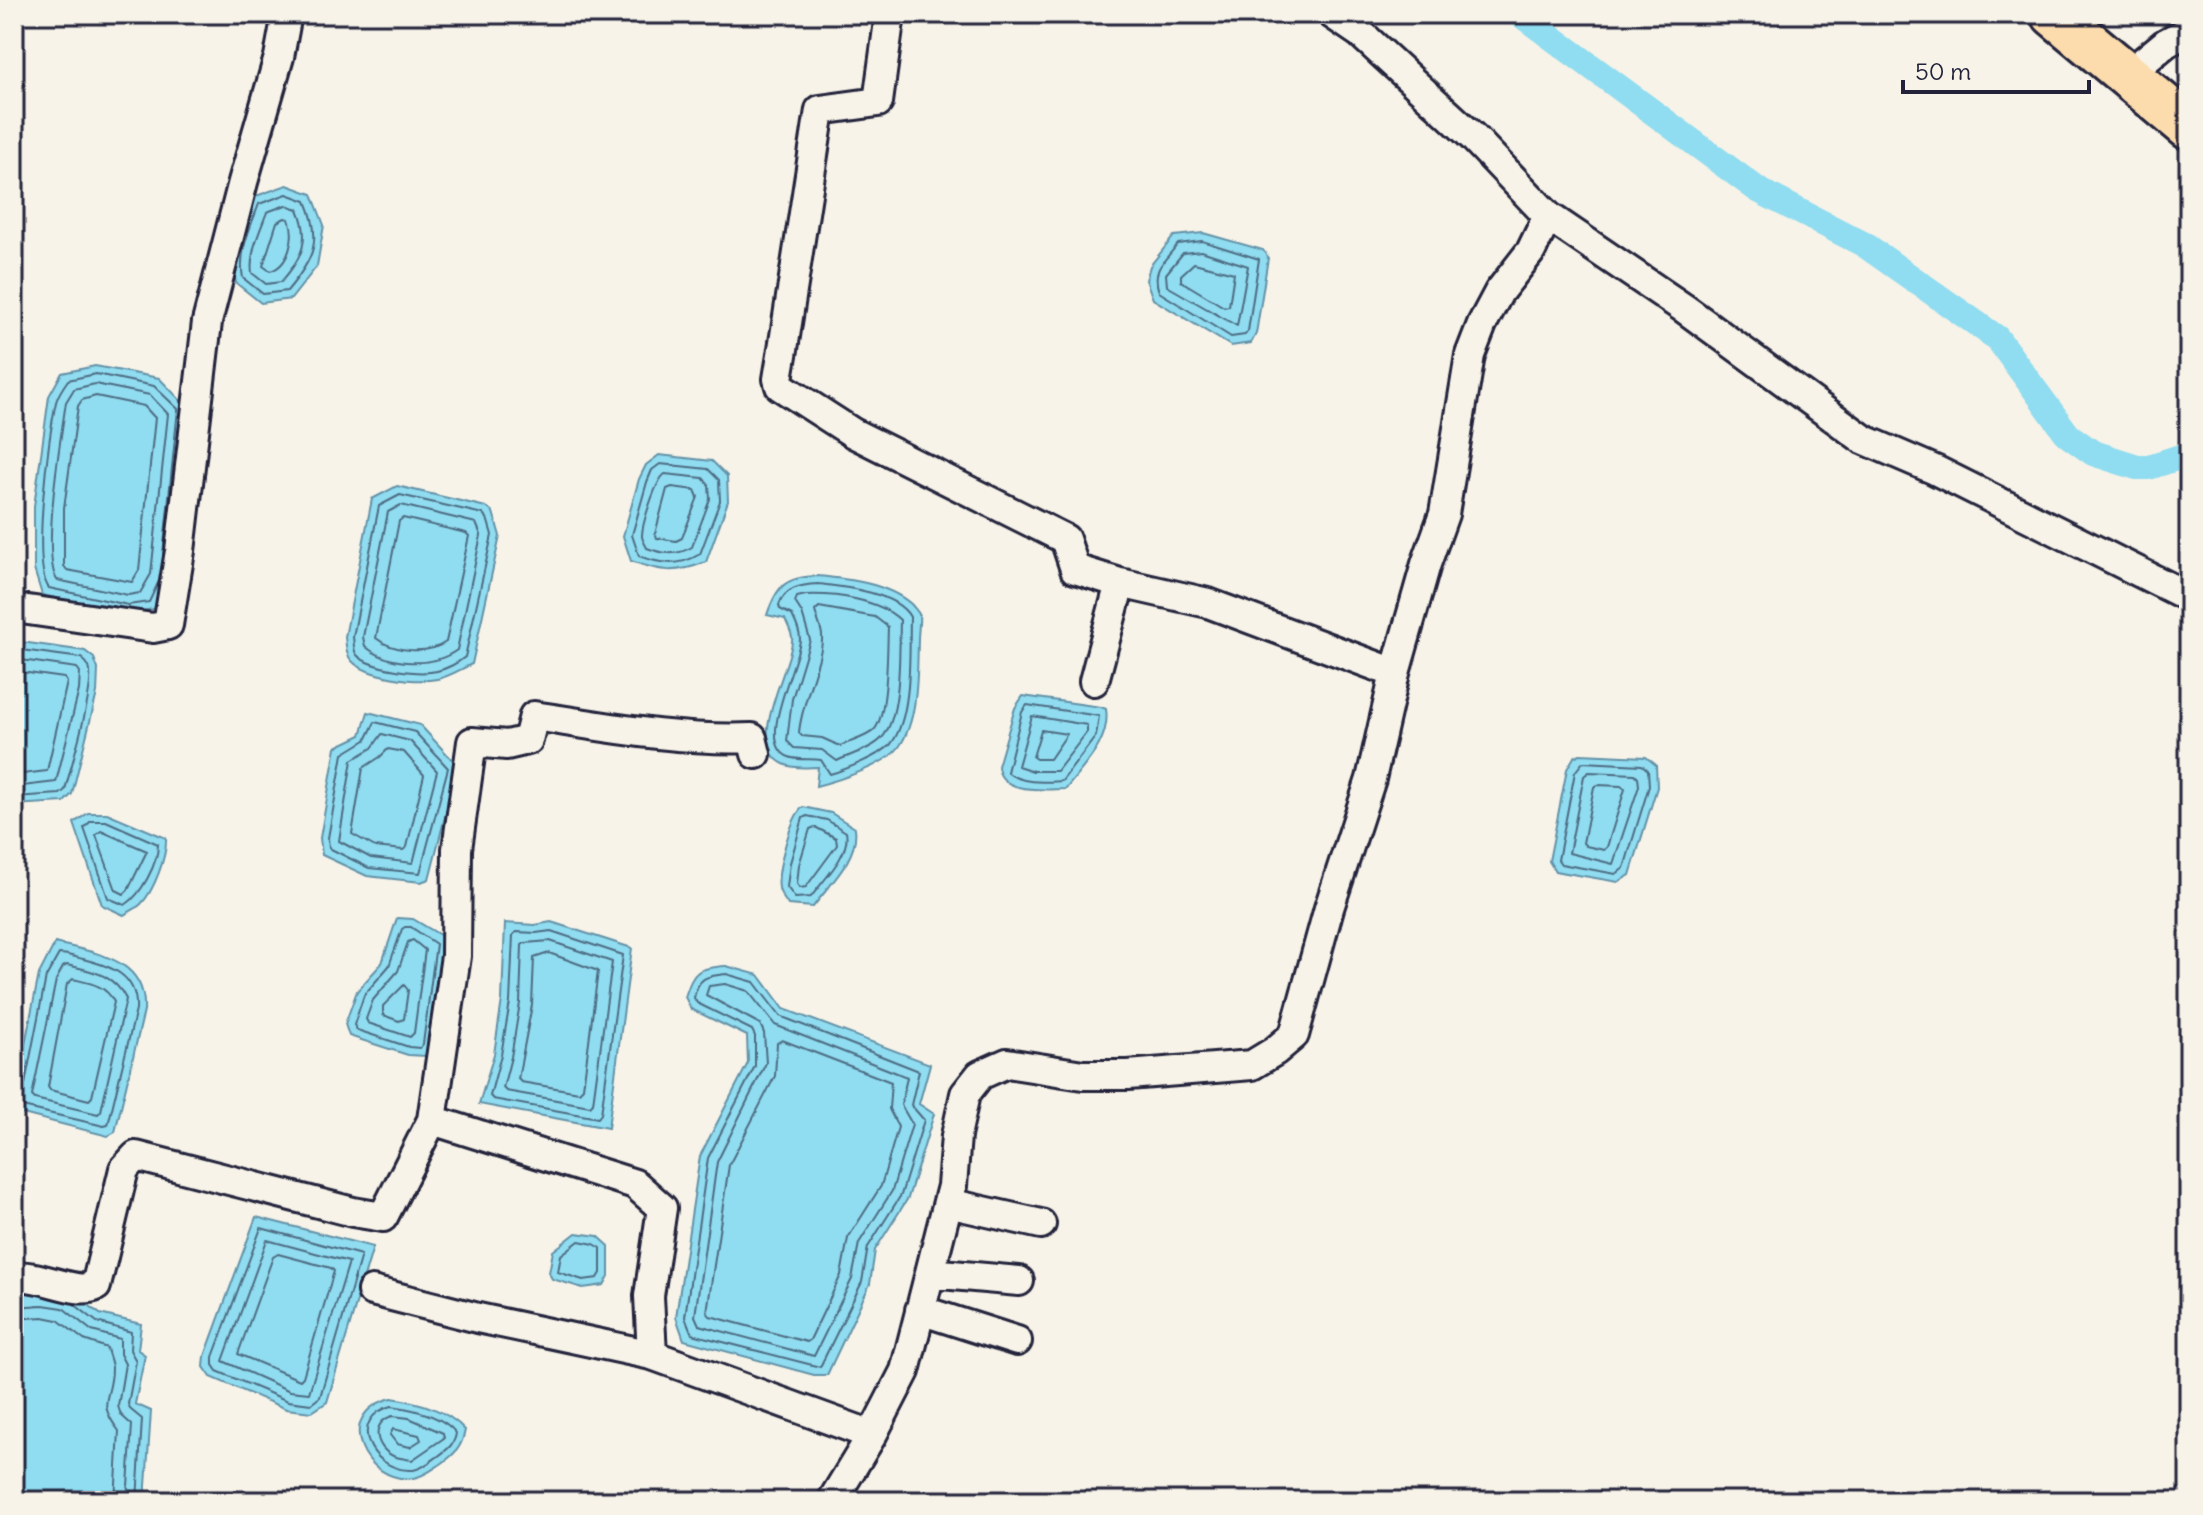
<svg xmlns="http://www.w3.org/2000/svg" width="2203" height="1515" viewBox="0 0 2203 1515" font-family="Delius,sans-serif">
  <rect width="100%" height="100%" fill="#f7f3e8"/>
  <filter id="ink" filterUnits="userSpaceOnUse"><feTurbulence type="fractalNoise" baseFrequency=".0125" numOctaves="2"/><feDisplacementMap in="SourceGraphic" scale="16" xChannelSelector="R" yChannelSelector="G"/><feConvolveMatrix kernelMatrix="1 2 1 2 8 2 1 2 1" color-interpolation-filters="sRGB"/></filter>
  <g filter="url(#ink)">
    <!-- water -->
    <path fill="#90dcf0" stroke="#6492a8" stroke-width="2" d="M287 185 312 194 324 225 317 266 291 299 261 303 236 283 232 263 253 197Z
      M1203 233 1263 250 1268 258 1256 334 1251 343 1231 346 1153 299 1146 280 1150 266 1174 236Z
      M95 366 159 378 187 407 169 579 154 609 128 613 42 595 34 569V506L49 396 62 373Z
      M659 455 712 461 727 476 728 501 706 562C675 574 662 572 631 561L623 536 639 479 646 465Z
      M397 486 486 507 493 512 500 536 472 664C461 669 449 677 437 679 416 683 367 677 352 661 346 655 346 645 345 637L372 499Z
      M818 576C848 579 887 583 911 604 912 605 918 612 919 614 920 621 918 632 918 639 917 671 919 719 899 747 885 766 839 780 816 786L818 767C809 767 795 769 786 765 740 747 795 663 792 637 791 631 787 624 785 619L767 615C777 585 786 577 818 576Z
      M14 641 85 651 94 658 98 669 97 693 72 794 64 802 14 805Z
      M1023 696 1101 707 1106 709C1111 741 1084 765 1066 789 1045 789 1000 795 998 766L1015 708Z
      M368 712 420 725 458 766 429 879 421 882 367 876 322 855 320 838 336 747 361 735Z
      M1580 754 1646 757 1656 765 1657 787 1630 875 1618 882 1555 871 1549 861 1567 769 1574 757Z
      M803 807 831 813 855 828C859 858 830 884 813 907L788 905C785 900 779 893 779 888 776 872 791 816 803 807Z
      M88 813H107L166 838C167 856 154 891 141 904 137 908 129 912 124 915L102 905 74 823Z
      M397 918 413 919 445 938 430 1049 426 1056 408 1055 349 1036 345 1024 357 991 382 963Z
      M551 922 632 948 608 1128 479 1104 494 1054 502 1000 505 923 535 925Z
      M55 943C95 953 147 958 144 1011L115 1132 108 1136 15 1112V1094L39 974Z
      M726 966 759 975 784 1009 930 1064 919 1104 934 1114 908 1198 875 1250 870 1284 827 1375H814L684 1340 676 1317 700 1156 748 1063 747 1036 691 1009 685 997C694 969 697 969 726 966Z
      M256 1217 373 1247 327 1402 312 1412 286 1409 211 1377 204 1367 205 1356Z
      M576 1233 598 1236 609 1246V1276L604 1285 583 1288 552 1279 549 1273 553 1251Z
      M17 1289 71 1291 100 1314 141 1324 138 1350 145 1355 135 1404 151 1411 145 1501H14V1295Z
      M392 1398C418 1402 446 1409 465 1430 462 1447 455 1454 441 1464 433 1469 423 1477 413 1478 367 1485 329 1414 392 1398Z"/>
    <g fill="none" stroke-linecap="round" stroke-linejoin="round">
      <!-- shore -->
      <path stroke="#4e6c83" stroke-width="2" d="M287 194 306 201C323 241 313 260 287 291L263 294 243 278C238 253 250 228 259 204Z
        M286 205 298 209C311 240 302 258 281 282L266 284 252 273C249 253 260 231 267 212Z
        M285 218 289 219C296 237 289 266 270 271L263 266 277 222Z
        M1202 241 1259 259 1248 331 1245 335 1231 337 1159 292C1151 269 1164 262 1178 244Z
        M1201 251 1248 266 1237 326 1167 286 1166 274 1183 253Z
        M1194 263 1234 273 1229 306 1224 307 1181 281V275Z
        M95 384 150 395 168 414 151 574 140 593 128 595 57 580C41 555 61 436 66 402L74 389Z
        M96 396 144 406 155 418 139 570 132 582 67 570 64 566V508L78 406 82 400Z
        M660 464 708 469 719 480 720 501 700 554C679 567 661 564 639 556L632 535 647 482 652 470Z
        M665 474 703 478 709 485 710 499 692 547C677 556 663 554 647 548 646 545 642 540 642 536 642 524 656 480 665 474Z
        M672 487 695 490 698 497 682 538 676 541 657 538 655 534 667 489Z
        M400 495 483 514 487 518 492 535 465 657C458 663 446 669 437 671 420 675 369 669 357 655 353 651 354 642 353 637L379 506Z
        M401 505 476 523 481 535 457 650C432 668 388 666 365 646L363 637 388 512Z
        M403 518 466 533 469 536 446 642C428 655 393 652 376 638L399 521Z
        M159 581 149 602 128 605 49 588C31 567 49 433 56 402 58 394 63 387 68 380L96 374 154 386 178 409 163 555
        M818 584C844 587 896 592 910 617 909 651 913 716 891 744 881 755 845 770 830 774L821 760C811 758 798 761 789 757 754 744 800 662 800 639 800 631 795 621 792 615L780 609 779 605C785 587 801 585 818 584Z
        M806 595C836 594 878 599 900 620 899 649 902 716 882 738 872 749 851 754 837 761L822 750 794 748 787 741 792 699 810 640 802 613 795 602 797 597Z
        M819 607 875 617 888 627C887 649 888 712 875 729 867 738 850 741 840 746L822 738 802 736 799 733C801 702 824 658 822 635 821 627 817 619 815 611Z
        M14 649 81 658C85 661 87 662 89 667 96 685 71 767 65 790L60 794 14 797
        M14 659 77 668 80 672 79 690 56 782 14 787
        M14 671 64 678 67 682 47 771 14 775
        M1027 705 1099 716 1096 736 1062 781C1044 782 1021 784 1007 772L1022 712Z
        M1032 716 1087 725V732L1057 771H1033L1018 766Z
        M375 722 415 732 448 768 420 873 369 868 329 848 328 838 343 754 366 740Z
        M1041 730 1067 734 1050 759H1036L1033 757Z
        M382 734 410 741 437 771 413 863 371 858 339 841 352 760 372 748Z
        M388 749 404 752 424 775 407 847 403 850 375 847 352 834 363 768 380 757Z
        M1583 762 1642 765 1648 770 1649 786 1624 868 1616 874 1561 864 1558 860 1575 772Z
        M1589 772 1635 774 1638 777 1639 786 1613 864 1569 853 1584 776Z
        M1598 785 1621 786 1625 789 1607 847 1604 850 1586 846 1583 843 1594 787Z
        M807 816 827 820 846 832C851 854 823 880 811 897L795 898 787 887 790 863 803 818Z
        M91 821H106L158 844C158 864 141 895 125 905L108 898 84 828Z
        M815 827 836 838 837 845 806 887 800 888 797 884 799 865 810 829Z
        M101 831 147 851 128 890 124 894 116 890 96 835Z
        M405 927H411L436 944 423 1044 420 1048 409 1047 357 1030 354 1025 364 995 389 966 402 929Z
        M551 931 623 955 601 1114 598 1118 493 1099 490 1096 501 1055 510 1002 513 935 516 932 536 933Z
        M413 940 425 950 414 1033 410 1037 368 1023 366 1019 373 1000 398 971 408 942Z
        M550 941 612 962 593 1103 590 1106 506 1091 503 1088 511 1057 520 1003 522 945 525 943Z
        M549 953 598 971 583 1088 579 1092 521 1082 518 1079 532 1005 534 958Z
        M67 965C92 971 114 974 126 999L101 1111 98 1114 35 1099 32 1096 56 980 63 967Z
        M726 974 754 982 780 1016 919 1071 911 1105 924 1120 901 1195 868 1247 862 1282 820 1367 692 1334 685 1317 708 1158 755 1066V1036L752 1030 697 1003 694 998C698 977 706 976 726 974Z
        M73 979C90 983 106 985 114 1002L92 1097 89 1100 50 1090 48 1087 67 984Z
        M725 984 748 991 775 1025 907 1077 901 1105 912 1124 892 1191 859 1243 852 1279 814 1356 699 1325 695 1316 717 1162 766 1063 764 1033 760 1024 706 995 709 986Z
        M404 985 408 990 404 1019 399 1021 383 1015V1006Z
        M782 1040 891 1082 889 1109 898 1127 881 1186 848 1238 841 1275 810 1340 807 1342 710 1316 707 1312 729 1165 775 1076 777 1043Z
        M14 1091 21 1089 25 1084 46 977 59 954C67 954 75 957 83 959 111 966 138 975 136 1010L108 1125 104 1126 14 1105
        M261 1228 361 1255 320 1397 311 1404 288 1401 217 1371 213 1365V1357Z
        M267 1240 349 1262 309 1393 290 1391 223 1361Z
        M579 1241 594 1244 601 1248V1273L598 1278 583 1280 558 1272 561 1255Z
        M278 1254 331 1268 334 1271 303 1377 300 1380 238 1354 273 1257Z
        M74 1304 97 1322 131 1332 130 1350 136 1361 128 1404 131 1410 142 1419 137 1501
        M14 1307 43 1305 63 1308 92 1331 120 1339V1354L125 1364 118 1406 121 1415 132 1425 127 1501
        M14 1319 43 1317 58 1320 84 1340 107 1348C108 1355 112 1362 112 1368 112 1400 95 1400 119 1431L115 1501
        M392 1406C413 1409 442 1415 456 1433 455 1444 447 1450 437 1457 430 1462 419 1471 409 1470 370 1469 346 1418 392 1406Z
        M393 1416 409 1418 443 1433 444 1438 412 1460C406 1459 398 1458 393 1456 374 1447 371 1421 393 1416Z
        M393 1429 419 1435 421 1440 410 1447 397 1444 390 1435Z"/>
      <!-- canal -->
      <path stroke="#90dcf0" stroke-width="26" d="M1520 14 1758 190 1865 245 1997 338 2068 435 2093 453 2137 467H2149L2189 454"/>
      <defs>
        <path id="minor" d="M890 14 878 102 820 110 783 349 778 379 780 386 853 433 1065 539 1075 569 1120 583 1208 603 1395 673
          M1332 14 1360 33 1474 138 1548 216 1685 309 1863 439 1935 470 2189 597
          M2127 75 2166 43 2189 31
          M28 610 153 628 168 625 180 551 207 322 243 182 279 57 287 14
          M1094 681 1120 583
          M432 1120 635 1184 662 1208 649 1296 652 1355 872 1435
          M948 1203 1041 1224
          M930 1273 1019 1281
          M14 1277C40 1273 76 1296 96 1286L124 1169 136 1156 353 1212 383 1217 432 1120 456 956 457 849 472 742 507 745 528 740 534 716C606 727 679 741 752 738L756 754
          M372 1291 478 1318 652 1355
          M920 1310 1017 1341
          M832 1501 872 1435 905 1371 952 1186 956 1136 965 1094 980 1075 1007 1063 1083 1075H1128L1252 1065 1275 1051 1294 1035 1329 908 1371 779 1395 673 1426 564 1444 514 1470 355 1482 324 1499 292 1531 251 1548 216"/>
        <path id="primary" d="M2054 14 2189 127"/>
      </defs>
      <!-- minor casing -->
      <use href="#minor" stroke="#22223b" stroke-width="34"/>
      <!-- primary casing -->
      <use href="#primary" stroke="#22223b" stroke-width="50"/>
      <!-- minor -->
      <use href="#minor" stroke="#f7f3e8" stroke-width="28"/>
      <!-- primary -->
      <use href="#primary" stroke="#fcdcac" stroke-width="44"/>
    </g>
  </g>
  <!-- margin -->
  <rect width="2203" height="1515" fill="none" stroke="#f7f3e8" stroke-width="48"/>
  <rect x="24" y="24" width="2155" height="1467" fill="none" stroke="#22223b" stroke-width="3" filter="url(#ink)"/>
  <!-- scale -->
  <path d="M1903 80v12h186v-12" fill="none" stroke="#22223b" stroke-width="4"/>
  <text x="1915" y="80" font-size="24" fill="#22223b" stroke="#f7f3e8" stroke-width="6" paint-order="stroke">50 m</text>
</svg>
